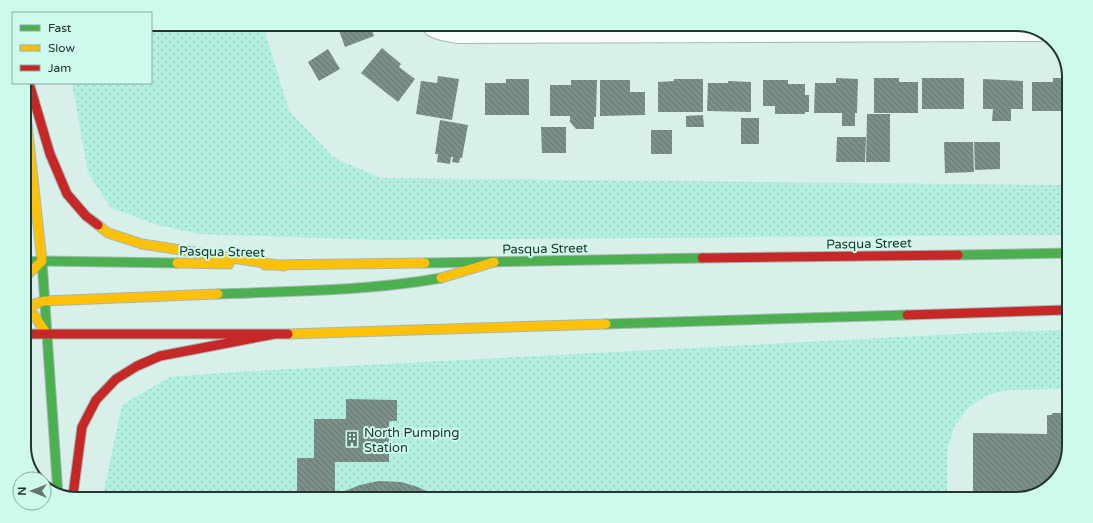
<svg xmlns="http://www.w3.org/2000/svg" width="1093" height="523" viewBox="0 0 1093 523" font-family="'Varela Round',sans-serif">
  <defs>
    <pattern id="grass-dots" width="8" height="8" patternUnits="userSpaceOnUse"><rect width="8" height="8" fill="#b1efe0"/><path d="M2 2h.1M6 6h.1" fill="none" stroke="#98cec0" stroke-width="1.8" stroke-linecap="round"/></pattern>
    <pattern id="building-back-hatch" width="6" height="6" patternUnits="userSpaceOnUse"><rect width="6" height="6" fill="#7c8f89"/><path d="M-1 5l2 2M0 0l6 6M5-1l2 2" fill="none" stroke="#657670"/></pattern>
  </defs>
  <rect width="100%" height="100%" fill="#d8f0e9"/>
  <!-- grass -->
  <path fill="url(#grass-dots)" d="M151 24 263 25 289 111 333 157 380 178 1068 185 1067 235 379 240 199 234 158 225 111 208 88 173 72 83H151Z
    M1066 330V389L1007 390 988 395 969 407 955 425 947 449V499L103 495 122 405 170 377 234 372 996 332Z"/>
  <!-- building -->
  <path fill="url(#building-back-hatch)" d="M337 25H370L374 36 345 47Z
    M382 48 401 64 399 67 415 79 398 102 361 73Z
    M328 49 340 69 319 81 308 62Z
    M438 76 459 79 452 120 416 114 421 81 437 83Z
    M836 78 858 79 857 113H855V126H842V113H814L815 83H836Z
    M874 78H899V82H918V113H874Z
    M922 78H964V109H922Z
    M1053 78H1069V111H1032V82H1053Z
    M506 79H529V115H485V83H506Z
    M674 79H703V112H658V82L674 81Z
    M983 79 1023 81V109H1011V121H992L993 109H983Z
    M571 80H597L596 117H594V129H576L570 122V116H550V85H571Z
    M600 80H630V92H645V115L600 116Z
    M763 80H788V84H805V95H809V112H805V114H775V106H763Z
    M728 81 751 82V112L707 111 708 83H728Z
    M867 114H890V162H866Z
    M703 115 704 127H686V116Z
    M741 118H759V144H741Z
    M440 120 468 125 462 158H460L459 163 452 162 453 157H451L450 164 437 162 438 154H435Z
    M541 127H566V153H542Z
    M651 130H672V154H651Z
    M837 137H866L865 162H836Z
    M944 142H973L974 172 945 173Z
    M974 142H1000V169L975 170Z
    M346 399 397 400V421H389V462H335V492H297V458H314V419H346Z
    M1052 413H1065V466L1046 490 1038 492H993V496H976V493H973V433L1047 434V415H1052Z
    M379 481 401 482 418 487 436 496H339L345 491 360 485Z"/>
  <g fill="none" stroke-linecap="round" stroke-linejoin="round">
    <defs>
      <path id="street" d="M434 26 442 29 457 32 1039 30"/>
      <path id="fast" d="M958 255 1067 253
        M42 261 58 495
        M24 262 42 261 177 263
        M425 263 702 258
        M218 294C292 291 368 291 441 278
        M606 324 907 315"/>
      <path id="slow" d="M98 225 108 233 142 244 284 266
        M177 263 229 264
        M265 265 425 263
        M24 278 42 261 25 105
        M441 278 494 262
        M24 300 46 333
        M24 307 44 301 218 294
        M288 334 606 324"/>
      <path id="jam" d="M29 83 50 154 67 194 86 216 98 225
        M702 258 958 255
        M907 315 1066 310
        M24 334H288
        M73 495 82 427 96 400 116 379 137 366 160 356 275 334"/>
    </defs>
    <!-- street casing -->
    <use href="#street" stroke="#a5b8b3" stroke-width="24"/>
    <!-- fast casing -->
    <use href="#fast" stroke="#a5b8b3" stroke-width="11"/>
    <!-- slow casing -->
    <use href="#slow" stroke="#a5b8b3" stroke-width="11"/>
    <!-- jam casing -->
    <use href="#jam" stroke="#a5b8b3" stroke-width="11"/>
    <!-- path -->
    <path stroke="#d6dddb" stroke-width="2.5" stroke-dasharray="1 3" stroke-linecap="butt" d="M257 25 290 183 1068 187"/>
    <!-- street -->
    <use href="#street" stroke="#f9fdfc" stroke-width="22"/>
    <!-- fast -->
    <use href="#fast" stroke="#4caf50" stroke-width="9"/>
    <!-- slow -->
    <use href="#slow" stroke="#ffc107" stroke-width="9"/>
    <!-- jam -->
    <use href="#jam" stroke="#c62828" stroke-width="9"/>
  </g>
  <!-- icons -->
  <defs>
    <symbol id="building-bare" viewBox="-9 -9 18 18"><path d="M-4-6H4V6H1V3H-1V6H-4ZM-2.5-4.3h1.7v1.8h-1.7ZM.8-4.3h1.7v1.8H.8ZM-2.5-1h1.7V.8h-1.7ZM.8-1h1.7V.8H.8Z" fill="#637671" stroke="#cdfaed" stroke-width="2.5" paint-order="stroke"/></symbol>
  </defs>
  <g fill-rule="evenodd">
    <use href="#building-bare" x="341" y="428" width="22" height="22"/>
  </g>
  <g text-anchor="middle" stroke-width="4" stroke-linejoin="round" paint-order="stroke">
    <!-- street labels -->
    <g font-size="13" fill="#243530" stroke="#cdfaed">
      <text transform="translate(869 243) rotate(-1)" y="5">Pasqua Street</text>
      <text transform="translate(545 248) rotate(-1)" y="5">Pasqua Street</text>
      <text transform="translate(222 251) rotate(1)" y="5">Pasqua Street</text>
    </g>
    <!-- poi labels -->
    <g font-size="13" fill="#243530" stroke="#cdfaed" text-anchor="start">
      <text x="364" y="437">North Pumping<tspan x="364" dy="15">Station</tspan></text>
    </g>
  </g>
  <!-- crop -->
  <path d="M0 0H1093V523H0ZM77 31H1016A46 46 0 0 1 1062 77V446A46 46 0 0 1 1016 492H77A46 46 0 0 1 31 446V77A46 46 0 0 1 77 31Z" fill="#cdfaed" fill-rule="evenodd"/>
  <path fill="none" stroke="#243530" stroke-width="2" d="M77 31H1016A46 46 0 0 1 1062 77V446A46 46 0 0 1 1016 492H77A46 46 0 0 1 31 446V77A46 46 0 0 1 77 31Z"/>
  <!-- legend -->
  <rect x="12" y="12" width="140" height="72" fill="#cdfaed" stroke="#89aba1"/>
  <rect x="20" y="25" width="20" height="6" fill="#4caf50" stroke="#89aba1"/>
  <text x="48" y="32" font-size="12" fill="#243530">Fast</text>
  <rect x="20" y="45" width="20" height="6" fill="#ffc107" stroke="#89aba1"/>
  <text x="48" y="52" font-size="12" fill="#243530">Slow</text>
  <rect x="20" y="65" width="20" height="6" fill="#c62828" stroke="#89aba1"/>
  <text x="48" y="72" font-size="12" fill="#243530">Jam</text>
  <!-- north arrow -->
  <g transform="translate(32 491) rotate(270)"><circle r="19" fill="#cdfaed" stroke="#89aba1"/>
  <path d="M0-3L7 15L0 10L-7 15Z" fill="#637671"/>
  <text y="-6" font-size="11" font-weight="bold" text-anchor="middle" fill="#243530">N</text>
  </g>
</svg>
